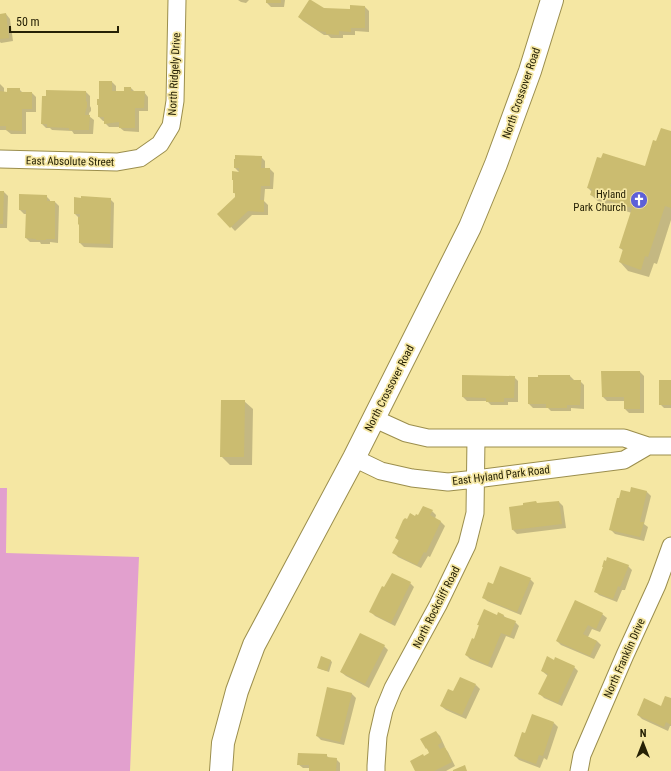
<svg xmlns="http://www.w3.org/2000/svg" width="671" height="771" viewBox="0 0 671 771" font-family="'Roboto Condensed',sans-serif">
  <rect width="100%" height="100%" fill="#f5e7a3"/>
  <!-- forest -->
  <path fill="#e2a0ce" d="M0 488H7L6 553 139 557 130 771H0Z"/>
  <!-- shadow -->
  <path fill="#0003" d="M238 0H249L246 3 241 2Z
    M267 0H285L284 7H271L267 3Z
    M351 6 365 7 369 11V32L355 31V35H343V38H331L328 35H324L303 21 299 17 324 9 351 10Z
    M6 14 10 19 13 41 1 43 0 42V15Z
    M112 82 116 86V92H125L131 88 135 92H144L148 97V111H139V132L124 131 119 127H109L105 123V121H103L99 117 100 100Z
    M0 84 4 88V93H8L19 89 23 93H32L36 97V112H26V134H11L6 130H0Z
    M86 92 90 96V106L91 108V111L89 113V116L94 120 93 134H74L72 131 52 130 50 128H46L42 124Z
    M671 132V220L657 264 654 263 649 277 628 271 620 262 624 251 620 248 632 213 600 203 591 195 592 192 588 188 646 168 657 142Z
    M261 157 265 161V169H270L274 173 273 189H265L264 201 268 205V215H252L235 231 219 214 236 197V194L234 193V182L233 180V172L240 173 235 168Z
    M0 192H4L8 196 7 228H0Z
    M46 196 50 200V202H55L59 206 58 243 50 242V244H41L40 242H30L26 238V214H24L20 210Z
    M110 199 114 203 113 248 84 247 80 243 79 218 75 214Z
    M640 372 644 376V413H629L625 409V401H607L603 397Z
    M463 376 514 377 518 381V402H508V405H491L487 401H467L463 397Z
    M570 376 574 380 580 381 584 385V409L571 408V411H551L548 408H533L529 404Z
    M671 381V408H664L660 404Z
    M244 401 253 409 252 465H230L221 456Z
    M647 492 651 496 644 524 648 527 644 541 615 534 611 530 631 493Z
    M559 502 563 506 566 528 517 534 513 530 538 504Z
    M432 511 436 515 435 519 441 522 445 526 430 557 428 556 421 568 398 557 394 553 399 541 396 538 408 520Z
    M628 566 632 570 625 590H622L617 602 599 595 595 591Z
    M530 579 534 583 521 615 487 601 483 597 493 585Z
    M410 583 414 587 395 626 375 616 371 612Z
    M499 613 504 616 507 619 515 622 519 626 514 639 506 636 492 668 470 659 466 655 474 640 480 626 478 625 498 616Z
    M602 614 607 618 600 632 592 629 588 637 597 641 601 645 594 659 561 645 557 641Z
    M384 646 388 650 369 688 346 676 341 672Z
    M330 660 332 662 329 672 320 669 318 668Z
    M555 661 574 667 578 671 562 706 544 698 540 694 548 676 542 671Z
    M476 685 480 689 466 719 446 710 441 706 454 693Z
    M328 688 352 694 356 698 344 745 321 740 317 736Z
    M671 700V726H670L668 731 642 719 638 715 661 707Z
    M554 723 558 727 547 760 544 758 540 768 519 760 515 756 526 735Z
    M436 732 440 736 445 747H444L448 752 455 766 446 771H416L425 757 431 754 427 749 422 739Z
    M326 755 330 759H336L340 763V771H310V768H303L298 764Z"/>
  <!-- building -->
  <path fill="#cbbc70" d="M266 0H281V3H266Z
    M309 0H311L324 8 350 9V5L365 6V28H351V32L339 31V35L326 34V32L319 31 298 17Z
    M6 13 9 38 0 39V14Z
    M99 81H112V91H124V87H131V91H145L144 108H135V128H119V122L104 124V117H98V105H97V99H99Z
    M7 88H20V92H32V109H22V131L6 130V126H0V91L7 92Z
    M46 90 86 91V101L87 102V107L86 109 85 115H90L89 130H69V128L47 127V124H41L42 96H46Z
    M661 128 671 131V183L670 186 671 187V208L665 206 648 257 645 256 641 270 619 262 623 249 619 248 632 208 590 195 592 189 587 188 597 157 601 158 603 153 645 166 653 140 656 141Z
    M235 155 262 156 261 168H270V186H261L260 200H264V212L248 211 230 228 217 214 235 197V193H233V180H232V171L239 172V168H234V159H235Z
    M0 191H4L3 224H0Z
    M19 194 47 195V201H55V239H46V240H36V239L25 238 26 210H19Z
    M81 196 111 198 110 244 79 243V225L78 224V217H80V214H74V197L81 198Z
    M601 371H640V409H624V397H602Z
    M462 375 515 376 514 398H504V402H486V398L462 397Z
    M538 375H570V380H581L580 405H567V408H546V404H528V377H538Z
    M659 380H671V405H659Z
    M221 400H245L244 457H220Z
    M631 487 647 491 640 522H644L640 537 609 530 617 498H619L621 490 630 492Z
    M536 501 537 503 559 501 562 524 512 530 509 507 523 505V503Z
    M423 506 433 510 430 515 441 521 426 553 424 552 417 565 392 553 399 540 395 538 403 520 405 518 407 519 410 513 415 516 416 514 418 515Z
    M607 557 629 565 620 587 618 586 613 599 594 592 603 567H602L604 560 606 561Z
    M500 566 531 578 517 612 482 598 488 582 493 584Z
    M392 573 411 582 391 623 369 612 382 586 384 587Z
    M575 600 603 613 596 629 588 625 583 634 597 641 590 656 556 641Z
    M484 609 497 615 498 612 504 615 503 617H505L516 621 510 636 501 633 488 665 465 655 472 638 474 639 479 625H477Z
    M360 633 385 645 365 684 340 672Z
    M321 656 331 660 327 671 317 668Z
    M547 656 554 660 555 657 575 666 558 703 538 694 548 674 541 671Z
    M460 677 476 684 462 715 440 706 448 689 453 691Z
    M327 687 352 693 340 742 316 736Z
    M665 696 671 698V725L666 722 664 727 637 715 644 698 661 706Z
    M532 714 554 722 543 756 539 755 536 764 514 756 522 732 525 733Z
    M436 731 442 742 438 745 440 749 445 747 452 762 434 771H415L410 761 423 754 424 756 429 753 427 748 426 749 420 739Z
    M298 753 327 754V757L337 758 336 771H309V765H297Z
    M465 765 467 771H453V770Z"/>
  <g fill="none" stroke-linecap="round" stroke-linejoin="round">
    <defs>
      <path id="street" d="M0 159 117 162 140 158 160 144 171 126 175 101 177 0
        M373 418 406 433 428 438H624L648 446H671
        M354 458 381 471 412 478 448 482 476 479 624 460 648 446
        M376 771V766L378 736 384 710 393 688 438 605 467 545 475 513 476 438
        M579 771 582 755 625 655 657 585 671 546"/>
      <path id="primary" d="M221 771 223 743 237 691 254 645 354 458 470 227 496 164 530 71 552 0"/>
    </defs>
    <!-- street casing -->
    <use href="#street" stroke="#9b8e4d" stroke-width="19"/>
    <!-- primary casing -->
    <use href="#primary" stroke="#9b8e4d" stroke-width="24"/>
    <!-- street -->
    <use href="#street" stroke="#fff" stroke-width="17"/>
    <!-- primary -->
    <use href="#primary" stroke="#fff" stroke-width="22"/>
  </g>
  <!-- icons -->
  <defs>
    <symbol id="church-disc" viewBox="-11 -11 22 22"><circle r="9.5" fill="#5d60d8" stroke="#f5e7a3"/><path d="M-1.2-6h2.4v3.5h3.3v2.4h-3.3V6h-2.4V-.1h-3.3v-2.4h3.3Z" fill="#fff"/></symbol>
  </defs>
  <g fill-rule="evenodd">
    <use href="#church-disc" x="629" y="190" width="20" height="20"/>
  </g>
  <g text-anchor="middle" stroke-width="3.5" stroke-linejoin="round" paint-order="stroke">
    <!-- street labels -->
    <g font-size="11" fill="#262105" stroke="#f5e7a3">
      <text transform="translate(174 74) rotate(-87)" y="4">North Ridgely Drive</text>
      <text transform="translate(521 93) rotate(-71)" y="4">North Crossover Road</text>
      <text transform="translate(70 161) rotate(1)" y="4">East Absolute Street</text>
      <text transform="translate(389 388) rotate(-63)" y="4">North Crossover Road</text>
      <text transform="translate(501 475) rotate(-7)" y="4">East Hyland Park Road</text>
      <text transform="translate(436 607) rotate(-63)" y="4">North Rockcliff Road</text>
      <text transform="translate(624 658) rotate(-66)" y="4">North Franklin Drive</text>
    </g>
    <!-- poi labels -->
    <g font-size="11" fill="#262105" stroke="#f5e7a3" text-anchor="end">
      <text x="626" y="198">Hyland<tspan x="626" dy="13">Park Church</tspan></text>
    </g>
  </g>
  <!-- north arrow -->
  <g transform="translate(643 743)" stroke="#f5e7a3" stroke-width="3" paint-order="stroke">
  <path d="M0-3L7 15L0 10L-7 15Z" fill="#262105"/>
  <text y="-6" font-size="11" font-weight="bold" text-anchor="middle" fill="#262105">N</text>
  </g>
  <!-- scale -->
  <path d="M10 26v6h108v-6" fill="none" stroke="#262105" stroke-width="2"/>
  <text x="16" y="26" font-size="12" fill="#262105" stroke="#f5e7a3" stroke-width="3" paint-order="stroke">50 m</text>
</svg>
